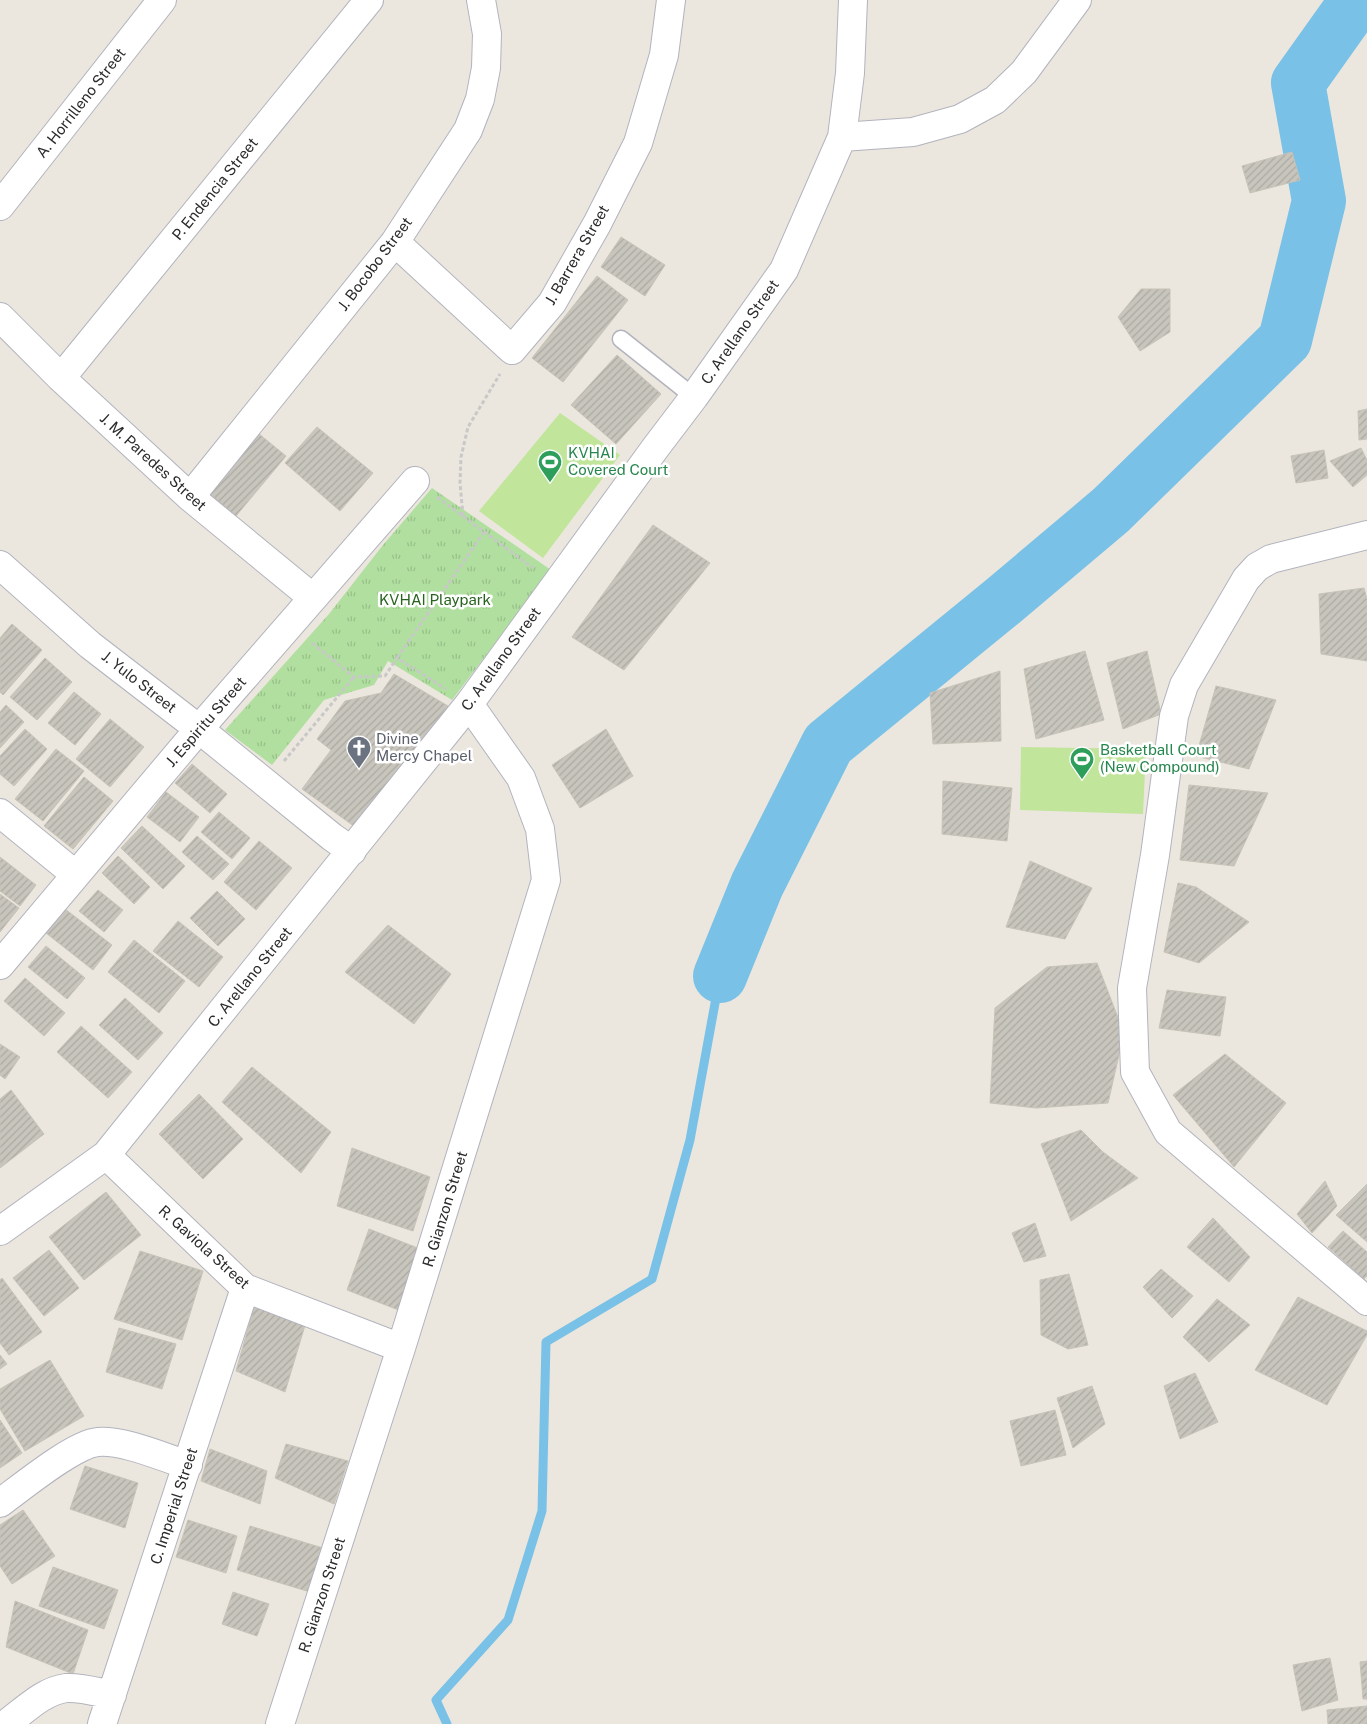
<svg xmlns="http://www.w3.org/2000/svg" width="1367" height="1724" viewBox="0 0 1367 1724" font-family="'Public Sans',sans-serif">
  <defs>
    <pattern id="park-tufts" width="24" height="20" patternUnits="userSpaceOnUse" patternTransform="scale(1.25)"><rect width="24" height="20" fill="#b0df9f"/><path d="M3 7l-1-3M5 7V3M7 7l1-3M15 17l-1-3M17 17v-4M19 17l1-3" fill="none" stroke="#98c089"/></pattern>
    <pattern id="building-hatch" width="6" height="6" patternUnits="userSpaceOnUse" patternTransform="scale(1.25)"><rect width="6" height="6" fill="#c8c5bd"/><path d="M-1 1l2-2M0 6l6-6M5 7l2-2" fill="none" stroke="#aca9a3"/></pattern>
  </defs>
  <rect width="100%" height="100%" fill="#ece7de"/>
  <!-- park -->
  <path fill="url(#park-tufts)" d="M432 488 551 570 452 700 388 661 374 685 324 700 272 765 225 730 329 614 383 545Z"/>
  <!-- pitch -->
  <path fill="#c0e59b" d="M560 413 620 455 543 558 479 511Z
    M1021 747 1146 749 1143 814 1020 810Z"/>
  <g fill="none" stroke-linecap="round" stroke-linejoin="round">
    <!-- stream -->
    <path stroke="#79c1e6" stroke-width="9" d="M447 1724 436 1700 508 1620 542 1511 546 1342 652 1279 690 1140 720 976"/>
    <!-- river -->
    <path stroke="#79c1e6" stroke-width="54" d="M720 976 757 885 828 744 1002 602 1111 510 1285 340 1319 201 1298 83 1357 0"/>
  </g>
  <!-- building -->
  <path fill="url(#building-hatch)" stroke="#c7c3b8" d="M1292 152 1300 180 1250 193 1242 166Z
    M621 237 665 265 645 296 601 267Z
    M597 276 628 300 563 382 532 358Z
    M1141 289H1170V332L1140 351 1118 317Z
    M617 355 661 394 616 444 571 405Z
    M1367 409V439L1359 440 1358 411Z
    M317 427 373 473 340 511 285 463Z
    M253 429 286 456 236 516 204 489Z
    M1361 448 1367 460V475L1353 487 1330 461Z
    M1324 450 1328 478 1296 483 1291 456Z
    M653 525 710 563 624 670 572 637Z
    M1364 588 1367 599V661L1321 654 1319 594Z
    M12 624 42 650 3 695 0 692V638Z
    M1085 651 1104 720 1036 739 1024 669Z
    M1147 651 1161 714 1123 729 1107 663Z
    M45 658 72 682 37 720 10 697Z
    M1000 671 1001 741 933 744 930 693Z
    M394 674 448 706 358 829 302 789 331 750 317 739 345 701 381 693Z
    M1216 686 1276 700 1249 769 1196 756Z
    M74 692 101 714 75 745 48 723Z
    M6 705 24 722 0 748V712Z
    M110 719 144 747 110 787 76 759Z
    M25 729 47 749 14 786 0 774V756Z
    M606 729 633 776 580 808 552 765Z
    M56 749 84 771 43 821 15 799Z
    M192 764 227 794 210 813 175 783Z
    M84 777 113 801 73 849 44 826Z
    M943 781 1012 788 1007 841 942 834Z
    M1189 785 1268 793 1234 866 1180 860Z
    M166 792 199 817 180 842 147 817Z
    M219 812 250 838 232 859 201 832Z
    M142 826 185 866 163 889 121 848Z
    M197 836 229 864 213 880 182 852Z
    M259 841 292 868 256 910 224 882Z
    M118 856 150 887 134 904 102 873Z
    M0 857 36 885 20 906 0 891Z
    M1030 861 1092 888 1065 939 1006 927Z
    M1178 883 1196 887 1249 922 1199 963 1164 952Z
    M98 890 123 910 104 932 79 911Z
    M217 891 245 919 218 946 190 918Z
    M0 894 19 908 0 932Z
    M65 909 112 945 93 970 46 933Z
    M178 921 223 957 199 987 153 951Z
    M388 925 451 974 414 1024 345 972Z
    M134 940 185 981 159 1013 108 972Z
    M46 946 85 978 67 999 28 967Z
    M1097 963 1124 1033 1108 1103 1036 1108 990 1103 995 1008 1047 967Z
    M25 978 65 1013 44 1036 4 1001Z
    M1167 990 1226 997 1220 1036 1159 1028Z
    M125 998 163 1033 138 1060 99 1025Z
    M81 1026 132 1072 108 1098 57 1052Z
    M0 1044 20 1057 5 1079 0 1075Z
    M1225 1054 1286 1103 1234 1167 1173 1095Z
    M252 1067 331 1132 301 1173 222 1102Z
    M11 1090 44 1134 0 1168V1099Z
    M199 1094 243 1139 203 1179 159 1134Z
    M1081 1130 1103 1152 1138 1178 1071 1221 1041 1144Z
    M352 1148 430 1177 413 1231 337 1206Z
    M1325 1181 1337 1206 1312 1233 1297 1214Z
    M1367 1184V1242L1336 1215Z
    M106 1192 141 1235 84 1280 49 1237Z
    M1213 1218 1250 1257 1229 1282 1187 1247Z
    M1035 1223 1046 1256 1024 1262 1012 1233Z
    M369 1229 423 1250 401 1311 347 1290Z
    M1343 1231 1367 1252V1276L1364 1279 1328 1247Z
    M49 1250 79 1288 44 1316 13 1278Z
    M140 1251 203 1271 182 1340 114 1319Z
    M1161 1269 1193 1296 1172 1318 1143 1287Z
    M1069 1274 1088 1345 1068 1349 1041 1335 1040 1280Z
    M2 1278 42 1332 9 1355 0 1343V1280Z
    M1298 1297 1367 1331V1335L1327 1405 1255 1370Z
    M1217 1299 1250 1325 1209 1362 1183 1337Z
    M254 1307 306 1322 285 1392 236 1371Z
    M119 1328 176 1344 162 1389 106 1372Z
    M0 1355 7 1364 0 1369Z
    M50 1360 84 1416 25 1451 0 1409V1389Z
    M1195 1373 1218 1422 1180 1439 1164 1386Z
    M1092 1386 1105 1424 1073 1448 1057 1398Z
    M1055 1410 1066 1455 1021 1466 1010 1421Z
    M0 1420 22 1453 0 1468Z
    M286 1444 348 1461 334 1504 275 1478Z
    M210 1449 267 1471 260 1504 201 1481Z
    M85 1466 138 1483 125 1528 70 1509Z
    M23 1510 55 1556 12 1584 0 1566V1525Z
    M188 1520 237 1536 226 1573 176 1557Z
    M250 1526 323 1548 310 1592 237 1570Z
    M53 1567 118 1590 104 1629 39 1606Z
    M233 1592 269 1604 257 1636 222 1624Z
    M15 1601 88 1630 73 1674 6 1647Z
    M1330 1658 1338 1700 1302 1711 1293 1665Z
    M1367 1661V1699H1363L1360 1662Z
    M1367 1706V1724H1328L1327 1710Z"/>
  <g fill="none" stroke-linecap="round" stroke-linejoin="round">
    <defs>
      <path id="service" d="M621 339 694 397"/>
      <path id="minor" d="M842 137 913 132 960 119 995 100 1024 72 1077 0
        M0 206 162 0
        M395 242 512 350 552 303 597 224 638 143 664 55 671 0
        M0 317 61 378 190 497 313 598
        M61 378 369 0
        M190 497 395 242 468 130 480 99 486 68 487 34 481 0
        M1367 535 1271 559 1257 567 1246 579 1184 685 1174 716 1155 855 1132 988 1135 1072 1168 1132 1367 1301
        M0 565 90 645 199 729 332 837 352 851
        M0 813 76 875
        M0 965 199 729 415 481
        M106 1155 245 1288 401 1348
        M0 1231 106 1155 469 704 656 447 694 397 784 270 842 137 850 73 853 0
        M0 1503C22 1487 74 1444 98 1442 124 1440 162 1457 188 1465
        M6 1724C24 1711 43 1691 66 1688 81 1687 97 1692 112 1695
        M102 1724 245 1288
        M280 1724 401 1348 546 880 540 829 521 778 469 704"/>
    </defs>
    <!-- service casing -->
    <use href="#service" stroke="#b2b3be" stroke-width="19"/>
    <!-- minor casing -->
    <use href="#minor" stroke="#b2b3be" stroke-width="30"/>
    <!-- path -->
    <path stroke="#c8c8c8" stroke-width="3" stroke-dasharray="4 2.5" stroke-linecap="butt" d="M437 497 533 568
      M463 516 460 483 461 457 468 427 500 374
      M312 643 354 677 385 676 397 658 446 689
      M397 658 484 532
      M284 761 354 677"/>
    <!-- service -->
    <use href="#service" stroke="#fff" stroke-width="16"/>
    <!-- minor -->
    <use href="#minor" stroke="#fff" stroke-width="28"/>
  </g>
  <!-- icons -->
  <defs>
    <symbol id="stadium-pin" viewBox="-11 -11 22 30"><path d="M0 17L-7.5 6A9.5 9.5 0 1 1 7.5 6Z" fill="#2e9e5b" stroke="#fff"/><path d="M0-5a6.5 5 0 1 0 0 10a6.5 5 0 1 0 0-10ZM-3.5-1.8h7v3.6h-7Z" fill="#fff"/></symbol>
    <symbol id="church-pin" viewBox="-11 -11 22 30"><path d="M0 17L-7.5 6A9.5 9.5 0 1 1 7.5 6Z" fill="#6b7280" stroke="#fff"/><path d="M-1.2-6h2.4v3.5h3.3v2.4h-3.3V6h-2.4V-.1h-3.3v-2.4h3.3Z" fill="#fff"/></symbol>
  </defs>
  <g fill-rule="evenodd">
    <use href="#stadium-pin" x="536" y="448" width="28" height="38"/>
    <use href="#church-pin" x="345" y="734" width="28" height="38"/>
    <use href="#stadium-pin" x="1068" y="745" width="28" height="38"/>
  </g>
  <g text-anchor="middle" stroke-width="5" stroke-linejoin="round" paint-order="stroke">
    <!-- street labels -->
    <g font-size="15" fill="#2b2b2b" stroke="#fff">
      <text transform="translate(81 103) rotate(-52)" y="5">A. Horrilleno Street</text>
      <text transform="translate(215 189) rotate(-51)" y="5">P. Endencia Street</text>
      <text transform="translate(577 255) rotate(-60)" y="5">J. Barrera Street</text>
      <text transform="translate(375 264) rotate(-53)" y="5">J. Bocobo Street</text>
      <text transform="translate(740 332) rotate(-55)" y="5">C. Arellano Street</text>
      <text transform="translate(153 462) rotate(42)" y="5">J. M. Paredes Street</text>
      <text transform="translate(501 659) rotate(-54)" y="5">C. Arellano Street</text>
      <text transform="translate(139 682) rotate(38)" y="5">J. Yulo Street</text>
      <text transform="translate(206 722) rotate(-49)" y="5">J. Espiritu Street</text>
      <text transform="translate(250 977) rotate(-51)" y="5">C. Arellano Street</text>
      <text transform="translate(445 1209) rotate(-73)" y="5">R. Gianzon Street</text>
      <text transform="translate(204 1247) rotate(42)" y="5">R. Gaviola Street</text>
      <text transform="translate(174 1506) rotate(-72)" y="5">C. Imperial Street</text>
      <text transform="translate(322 1595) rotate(-72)" y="5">R. Gianzon Street</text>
    </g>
    <!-- leisure labels -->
    <g font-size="15" fill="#27864d" stroke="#fff" text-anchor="start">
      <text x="568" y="458">KVHAI<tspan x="568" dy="17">Covered Court</tspan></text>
      <text x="1100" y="755">Basketball Court<tspan x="1100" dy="17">(New Compound)</tspan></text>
    </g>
    <!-- park labels -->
    <g font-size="15" fill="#29641f" stroke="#fff">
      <text x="435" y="605">KVHAI Playpark</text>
    </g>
    <!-- worship labels -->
    <g font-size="15" fill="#5b616d" stroke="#fff" text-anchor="start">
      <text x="376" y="744">Divine<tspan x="376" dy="17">Mercy Chapel</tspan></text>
    </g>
  </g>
</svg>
